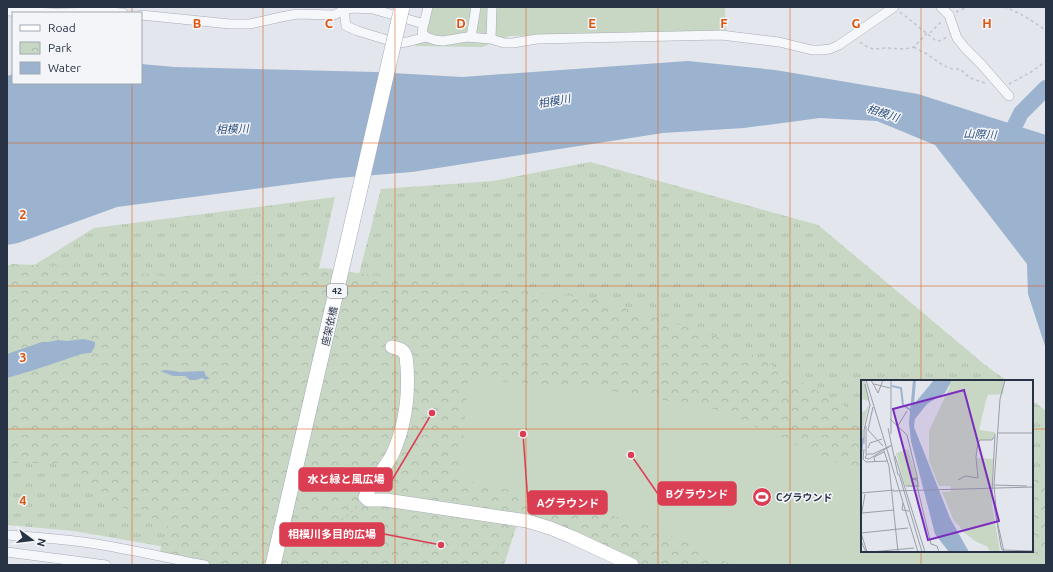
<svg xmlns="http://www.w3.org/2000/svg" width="1053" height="572" viewBox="0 0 1053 572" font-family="Ubuntu,'Noto Sans JP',sans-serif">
  <defs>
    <pattern id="grass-tufts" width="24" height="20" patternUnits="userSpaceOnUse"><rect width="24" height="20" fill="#c8d7c3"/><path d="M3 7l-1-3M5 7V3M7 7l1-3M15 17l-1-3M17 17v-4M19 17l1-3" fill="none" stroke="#acb9a9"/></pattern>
    <pattern id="park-crowns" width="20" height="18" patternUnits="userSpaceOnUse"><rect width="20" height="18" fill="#c8d7c3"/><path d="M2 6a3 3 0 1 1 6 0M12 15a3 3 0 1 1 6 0" fill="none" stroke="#acb9a9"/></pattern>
  </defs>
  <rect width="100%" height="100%" fill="#e3e6ec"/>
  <!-- grass -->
  <path fill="url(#grass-tufts)" d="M590 162 818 225 984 364 1007 381H862V463L339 351 381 189 493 181Z
    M335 197 299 357 183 550 74 531 7 525V282L94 228Z
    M1032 400 1046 411V560L1032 551Z"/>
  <!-- park -->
  <path fill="url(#park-crowns)" d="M11 264 92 267 196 280 325 268 384 277 593 298 724 339 853 411 862 414V551H1032V478L1046 484V565H637L519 518 504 565H205L159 555 168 524 102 500 65 463H7V266Z"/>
  <!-- garden -->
  <path fill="#c8d7c3" d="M427 7H725L726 33 510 36 482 47 415 46Z
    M468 379 594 388 718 410 862 474V551H1030L1046 560V565H733L653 527 563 502 460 479Z"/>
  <!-- water -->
  <path fill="#9bb3cf" d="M688 61 775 70 918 94 1046 135V349L1028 294 1027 264 935 145 877 121 820 118 744 128 663 133 412 172 338 178 117 207 18 243 7 245V76L13 74V83H141V64L175 67 375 72 462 77Z
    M83 339 89 340 95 342V346L91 353C79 353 69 359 58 362 41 368 24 373 7 378V354L42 342H49L58 340 67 341Z
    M166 370 180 372 204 371 206 376 210 378 206 380 202 378 196 380H190L185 376H173L160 371Z"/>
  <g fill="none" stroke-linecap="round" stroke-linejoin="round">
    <!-- river -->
    <path stroke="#9bb3cf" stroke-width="16" d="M1000 135H1010L1021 113 1046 88"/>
    <defs>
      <path id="street" d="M428 7 422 32 426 37 435 40 443 41 467 37 491 39 504 43H513L537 39 721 35 779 42 812 50H821L830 49 839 45 894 7
        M941 7 949 15 957 38 965 48 981 64 1009 96
        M344 10 346 26 358 31 397 43 407 42 426 37
        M7 11 55 13 107 12 123 13
        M141 15 230 24H250L281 17 297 14 334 15 344 10 353 8 373 9 424 24
        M471 37 476 7
        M491 39 492 7
        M7 535C35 537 63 539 90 543 129 549 167 558 205 565
        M7 552 106 565"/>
      <path id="secondary" d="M392 347C397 348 403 349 405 354 407 357 406 362 407 366 409 395 405 426 393 453 386 468 372 481 365 497L368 500H386L527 521 550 528 572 537 632 565"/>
    </defs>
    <!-- street casing -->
    <use href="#street" stroke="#a7adb7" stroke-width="10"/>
    <!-- secondary casing -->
    <use href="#secondary" stroke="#a7adb7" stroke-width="14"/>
    <!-- path -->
    <path stroke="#c1c4cb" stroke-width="1.5" stroke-dasharray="3 3" stroke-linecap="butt" d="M1004 7C1019 12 1031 20 1044 29L1046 30
      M900 12 935 40 939 41 947 37
      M956 12 968 7
      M860 42 866 46 873 49 886 48 905 49 914 47 927 33 931 32 942 21
      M914 47C917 49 921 51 925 53 936 59 946 71 960 69L970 78 985 83
      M1009 84 1031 72 1046 61
      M301 546C323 537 341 521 359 505"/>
    <!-- street -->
    <use href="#street" stroke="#f6f7fa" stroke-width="9"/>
    <!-- secondary -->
    <use href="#secondary" stroke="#fff" stroke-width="13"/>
    <defs>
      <path id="primary-bridge" d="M273 565 402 7"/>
    </defs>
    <!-- primary-bridge casing -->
    <use href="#primary-bridge" stroke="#a1aab9" stroke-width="16" stroke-linecap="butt"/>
    <!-- primary-bridge -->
    <use href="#primary-bridge" stroke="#fff" stroke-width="15"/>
  </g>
  <!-- grid -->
  <path fill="none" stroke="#de570f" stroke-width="1" stroke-opacity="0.55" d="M132 7V13M263 7V565M395 7V565M526 7V565M658 7V565M790 7V565M921 7V381M132 83V565M7 143H1046M7 286H1046M7 429H862M1032 429H1046M921 551V565"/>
  <!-- icons -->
  <defs>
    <symbol id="stadium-disc" viewBox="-11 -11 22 22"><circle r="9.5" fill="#db3e53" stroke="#f3f5f9"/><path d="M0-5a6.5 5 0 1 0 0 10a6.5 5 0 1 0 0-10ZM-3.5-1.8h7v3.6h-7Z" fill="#fff"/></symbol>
  </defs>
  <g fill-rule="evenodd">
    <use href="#stadium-disc" x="751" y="486" width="22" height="22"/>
  </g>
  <g text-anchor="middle" stroke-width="3" stroke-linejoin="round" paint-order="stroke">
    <!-- shield labels -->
    <rect fill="#f3f5f9" stroke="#666d7c" stroke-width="1" x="327" y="284" width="20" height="14" rx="3"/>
    <g font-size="9" font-weight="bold" fill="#293346">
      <text x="337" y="294">42</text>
    </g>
    <!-- street labels -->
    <g font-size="10" fill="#293346" stroke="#f3f5f9">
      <text transform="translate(329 326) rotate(-77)" y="4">座架依橋</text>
    </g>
    <!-- poi labels -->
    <g font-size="10" font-weight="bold" fill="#293346" stroke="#f3f5f9" text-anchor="start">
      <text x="776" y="501">Cグラウンド</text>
    </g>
    <!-- water labels -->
    <g font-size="11" font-style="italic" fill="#2e517f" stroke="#f3f5f9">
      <text transform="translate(554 101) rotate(-10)" y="4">相模川</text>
      <text transform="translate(883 113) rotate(18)" y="4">相模川</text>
      <text transform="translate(232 129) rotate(-2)" y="4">相模川</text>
      <text transform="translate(980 134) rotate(3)" y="4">山際川</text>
    </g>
  </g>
  <!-- overview -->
  <g transform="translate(861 380)">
    <rect width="172" height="172" fill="#e3e6ec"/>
    <path d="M92 0 115 95 125 106H78L68 81V51ZM102 111 130 119 139 172H129L120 155 106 153 93 141 81 112Z" fill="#c8d7c3"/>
    <path d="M0 0H4L8 21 0 19ZM8 24 2 48V90L0 32 4 31Z" fill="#c8d7c3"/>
    <path d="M92 0H144L142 14 127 15 125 20 118 50 134 52 133 57 130 60H117L115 78 132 79 131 122H127L123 137 131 169 114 161 100 150 90 111 85 76 93 9 88 5Z" fill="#c8d7c3"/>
    <path d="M102 10 119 13 111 61 112 87 99 89 94 57ZM47 69 55 95 59 107 44 106 35 73Z" fill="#c8d7c3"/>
    <path d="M52 0H55L53 24 73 0H91L84 13 66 24 54 39 53 47 89 138 108 172H88L74 154 50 61 48 43Z" fill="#9bb3cf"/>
    <path fill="none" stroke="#9bb3cf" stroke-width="2" d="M31 6 40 8 42 25 51 31M0 73 2 58"/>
    <path fill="none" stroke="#999eaa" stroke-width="1" d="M5 0 57 172M10 0 17 13 22 0M30 0V54M13 4 29 8M12 27 7 50 22 66M29 39 46 55 56 96 57 106H45M5 46V74M36 47 46 31M27 48 37 95M136 53H172M134 54 131 112 140 167 141 170 172 171M3 64V50L9 25 4 4M31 65 8 79 4 78 6 74H12ZM7 68 9 63 21 59M3 69 2 79 5 82 27 81M23 71 28 86 37 172M34 76 64 172M14 82 13 77 23 72M38 94 61 172M56 98 50 99 56 100M97 100 104 96 117 98 115 77 117 63 119 60H131L133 57M133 105 166 106M56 106 70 164 76 166 78 172M32 111 172 107M0 113 33 110M42 123 41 130 48 131M1 133 33 130M0 137 4 114M0 153 47 148M0 153 6 172M0 161 5 172M10 172 53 168M143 172 136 140 133 105 139 19 144 0"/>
    <path fill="#7b2cbf" fill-opacity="0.15" stroke="#7b2cbf" stroke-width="2" d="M103 10 138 141 67 160 32 29Z"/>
    <rect width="172" height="172" fill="none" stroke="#293346" stroke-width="2"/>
  </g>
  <g font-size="13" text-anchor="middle" font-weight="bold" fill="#de570f" stroke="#f3f5f9" stroke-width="3" stroke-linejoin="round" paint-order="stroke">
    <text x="197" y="28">B</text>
    <text x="329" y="28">C</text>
    <text x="461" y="28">D</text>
    <text x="592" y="28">E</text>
    <text x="724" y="28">F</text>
    <text x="856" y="28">G</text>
    <text x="987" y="28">H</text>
    <text x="23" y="219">2</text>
    <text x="23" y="362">3</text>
    <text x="23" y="505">4</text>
  </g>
  <!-- callouts -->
  <path fill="none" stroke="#db3e53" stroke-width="1.5" d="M432 413L392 480M631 455L658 494M523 434L528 503M441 545L384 534"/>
  <g fill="#db3e53" stroke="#f3f5f9" stroke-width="1.5">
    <circle cx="432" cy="413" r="4"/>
    <circle cx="631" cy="455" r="4"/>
    <circle cx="523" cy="434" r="4"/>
    <circle cx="441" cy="545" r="4"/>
  </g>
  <g fill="#db3e53" stroke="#db3e53" stroke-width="1.5">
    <rect x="299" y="468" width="93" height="23" rx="4"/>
    <rect x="658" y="482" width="78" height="23" rx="4"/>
    <rect x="528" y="491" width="79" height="23" rx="4"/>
    <rect x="280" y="523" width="104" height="23" rx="4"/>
  </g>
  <g font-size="11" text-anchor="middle" font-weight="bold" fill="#fff">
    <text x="346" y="483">水と緑と風広場</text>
    <text x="697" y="498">Bグラウンド</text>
    <text x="568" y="507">Aグラウンド</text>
    <text x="332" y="538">相模川多目的広場</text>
  </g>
  <!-- border -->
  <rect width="1053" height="572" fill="none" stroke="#293346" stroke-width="16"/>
  <!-- legend -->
  <rect x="12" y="12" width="130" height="72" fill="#f3f5f9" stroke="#a2a7b1"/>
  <rect x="20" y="25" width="20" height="6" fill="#ffffff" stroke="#a2a7b1"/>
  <text x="48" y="32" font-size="12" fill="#293346">Road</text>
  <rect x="20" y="42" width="20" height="12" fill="url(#park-crowns)" stroke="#a2a7b1"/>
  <text x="48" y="52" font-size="12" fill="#293346">Park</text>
  <rect x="20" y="62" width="20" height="12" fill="#9bb3cf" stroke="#a2a7b1"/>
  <text x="48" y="72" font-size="12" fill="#293346">Water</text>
  <!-- north arrow -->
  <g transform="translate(32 540) rotate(105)" stroke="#f3f5f9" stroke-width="3" paint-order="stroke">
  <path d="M0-3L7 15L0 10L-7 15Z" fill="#293346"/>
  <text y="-6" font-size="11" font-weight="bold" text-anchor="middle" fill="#293346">N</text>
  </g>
</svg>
